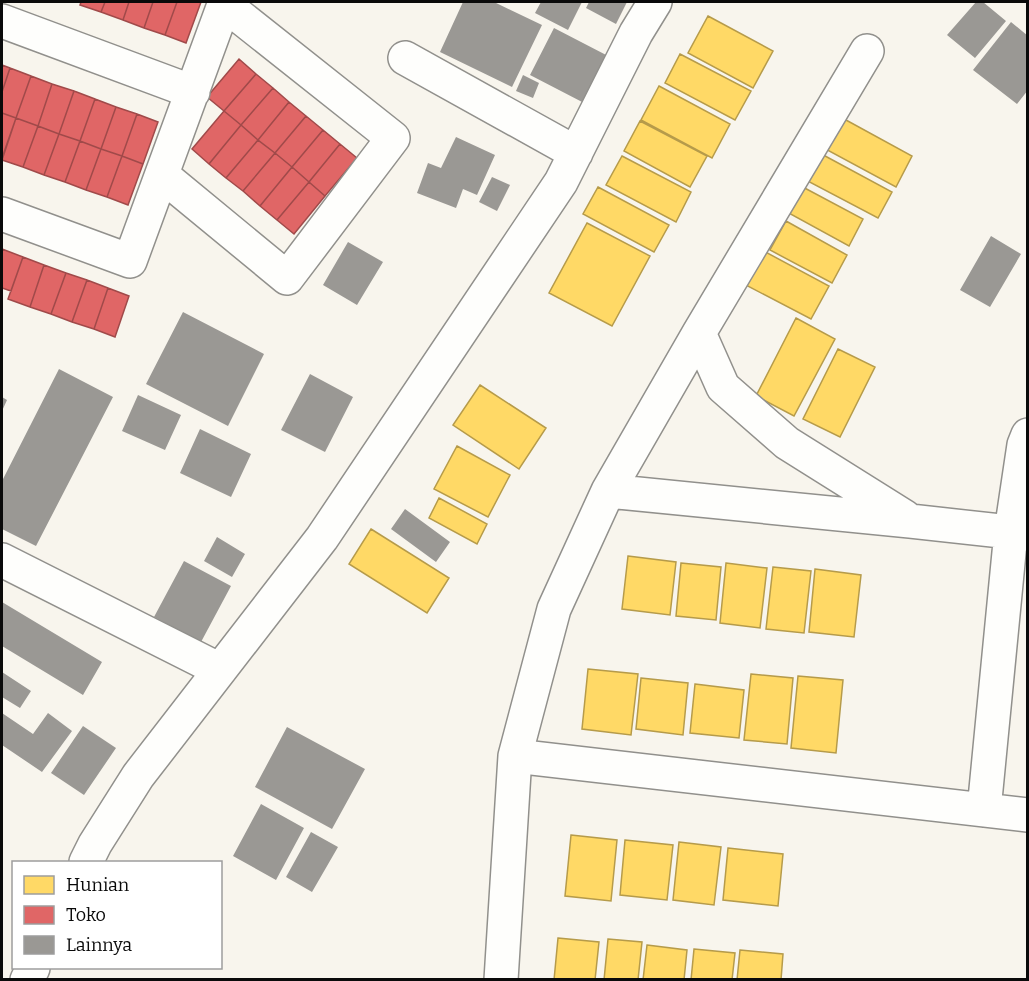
<svg xmlns="http://www.w3.org/2000/svg" width="1029" height="981" viewBox="0 0 1029 981" font-family="Bitter,serif">
  <rect width="100%" height="100%" fill="#f8f5ed"/>
  <!-- homes -->
  <path fill="#ffd966" stroke="#b69b4a" stroke-width="1.5" d="M708 16 773 51 753 88 688 53Z
    M680 54 751 91 735 120 665 83Z
    M659 86 730 124 712 158 641 120Z
    M835 114 912 156 896 187 818 145Z
    M640 121 707 156 690 187 624 151Z
    M814 150 892 192 878 218 800 177Z
    M622 156 691 192 676 222 606 185Z
    M799 185 863 219 849 246 785 211Z
    M598 187 669 225 654 252 583 214Z
    M786 221 847 255 832 283 770 250Z
    M587 223 650 256 612 326 549 293Z
    M758 248 829 286 811 319 740 282Z
    M796 318 835 339 794 416 756 396Z
    M838 349 875 367 840 437 803 419Z
    M480 385 546 428 519 469 453 425Z
    M457 446 510 475 488 517 434 489Z
    M439 498 487 524 477 544 429 518Z
    M371 529 449 578 427 613 349 564Z
    M628 556 676 562 670 615 622 609Z
    M681 563 721 567 716 620 676 616Z
    M726 563 767 568 760 628 720 623Z
    M773 567 811 571 804 633 766 629Z
    M815 569 861 575 854 637 809 632Z
    M588 669 638 674 631 735 582 729Z
    M751 674 793 678 787 744 744 740Z
    M798 676 843 680 836 753 791 748Z
    M641 678 688 683 683 735 636 729Z
    M695 684 744 690 739 738 690 733Z
    M571 835 617 840 611 901 565 896Z
    M625 840 673 845 667 900 620 895Z
    M679 842 721 847 714 905 673 900Z
    M728 848 783 854 778 906 723 900Z
    M558 938 599 942 595 980H554Z
    M608 939 642 942 638 980H604Z
    M647 945 687 950 684 980H643Z
    M694 949 735 953 732 980H691Z
    M740 950 783 954 781 980H737Z"/>
  <!-- shops -->
  <path fill="#e06666" stroke="#a04a4a" stroke-width="1.5" d="M81 2H105L101 12 80 5Z
    M105 2H129L123 20 101 12Z
    M129 2H153L144 28 123 20Z
    M153 2H177L165 35 144 28Z
    M177 2H201L186 43 165 35Z
    M239 59 256 74 224 111 207 97Z
    M2 65 10 68 2 92Z
    M10 68 31 76 16 118 2 113V92Z
    M256 74 273 88 241 125 224 111Z
    M31 76 52 84 38 126 16 118Z
    M52 84 74 91 59 134 38 126Z
    M273 88 289 102 258 140 241 125Z
    M74 91 95 99 80 141 59 134Z
    M95 99 116 107 101 149 80 141Z
    M289 102 306 116 275 153 258 140Z
    M116 107 137 114 122 156 101 149Z
    M224 111 241 125 209 164 192 149Z
    M2 113 16 118 2 158Z
    M137 114 158 122 143 164 122 156Z
    M306 116 323 130 292 167 275 153Z
    M16 118 38 126 23 167 2 160Z
    M241 125 258 140 226 178 209 164Z
    M38 126 59 134 44 175 23 167Z
    M323 130 340 144 309 182 292 167Z
    M59 134 80 141 65 182 44 175Z
    M258 140 275 153 243 191 226 178Z
    M80 141 101 149 86 190 65 182Z
    M340 144 357 158 325 196 309 182Z
    M101 149 122 156 107 197 86 190Z
    M275 153 292 167 260 206 243 191Z
    M122 156 143 164 128 205 107 197Z
    M292 167 309 182 277 220 260 206Z
    M309 182 325 196 294 234 277 220Z
    M2 249 23 257 11 291 2 288Z
    M23 257 44 265 30 307 8 299Z
    M44 265 66 273 51 314 30 307Z
    M66 273 87 280 72 322 51 314Z
    M87 280 108 288 94 329 72 322Z
    M108 288 129 296 115 337 94 329Z"/>
  <!-- building -->
  <path fill="#9a9894" d="M463 2H494L542 25 512 87 440 52Z
    M541 2H582L568 30 535 13Z
    M589 2H627L616 24 586 8Z
    M976 2H983L1006 21 975 58 947 35Z
    M1011 22 1028 36V90L1017 104 973 70Z
    M554 28 610 57 586 104 530 75Z
    M523 75 539 83 533 98 516 91Z
    M456 137 495 155 477 195 463 189 456 208 417 193 428 163 441 168Z
    M492 177 510 185 497 211 479 202Z
    M991 236 1021 254 990 307 960 290Z
    M348 242 383 262 357 305 323 285Z
    M183 312 264 354 228 426 146 384Z
    M59 369 113 397 36 546 2 529V481Z
    M310 374 353 397 325 452 281 430Z
    M138 395 181 415 165 450 122 431Z
    M2 397 7 400 2 411Z
    M200 429 251 454 231 497 180 473Z
    M405 509 450 542 436 562 391 529Z
    M217 537 245 554 232 577 204 561Z
    M184 561 231 586 201 642 154 617Z
    M2 602 102 662 83 695 2 646Z
    M2 672 31 691 20 708 2 697Z
    M2 713 33 734 48 713 72 731 42 772 2 745Z
    M83 726 116 748 84 795 51 773Z
    M287 727 365 769 332 829 255 787Z
    M261 804 304 828 276 880 233 856Z
    M311 832 338 847 312 892 286 877Z"/>
  <g fill="none" stroke-linecap="round" stroke-linejoin="round">
    <defs>
      <path id="minor" d="M2 21 193 92
        M405 58 576 153
        M162 175 287 278 393 138 224 4
        M2 214 130 261 225 2
        M699 333 723 387 787 443 905 517
        M608 491 910 521 1028 534
        M2 560 220 670
        M515 756 1028 815
        M984 810 1011 532 1024 445 1028 435
        M86 862 95 844 138 776 322 538 561 182 636 33 655 2
        M27 980 33 968
        M501 980 515 756 554 609 608 491 699 333 867 51"/>
    </defs>
    <!-- minor casing -->
    <use href="#minor" stroke="#91908c" stroke-width="36"/>
    <!-- minor -->
    <use href="#minor" stroke="#fefefc" stroke-width="33"/>
  </g>
  <!-- border -->
  <rect width="1029" height="981" fill="none" stroke="#0a0a0a" stroke-width="6"/>
  <!-- legend -->
  <rect x="12" y="861" width="210" height="108" fill="#ffffff" stroke="#9d9d9d" stroke-width="1.5"/>
  <rect x="24" y="876" width="30" height="18" fill="#ffd966" stroke="#9d9d9d" stroke-width="1.5"/>
  <text x="66" y="891" font-size="18" fill="#0a0a0a">Hunian</text>
  <rect x="24" y="906" width="30" height="18" fill="#e06666" stroke="#9d9d9d" stroke-width="1.5"/>
  <text x="66" y="921" font-size="18" fill="#0a0a0a">Toko</text>
  <rect x="24" y="936" width="30" height="18" fill="#9a9894" stroke="#9d9d9d" stroke-width="1.5"/>
  <text x="66" y="951" font-size="18" fill="#0a0a0a">Lainnya</text>
</svg>
